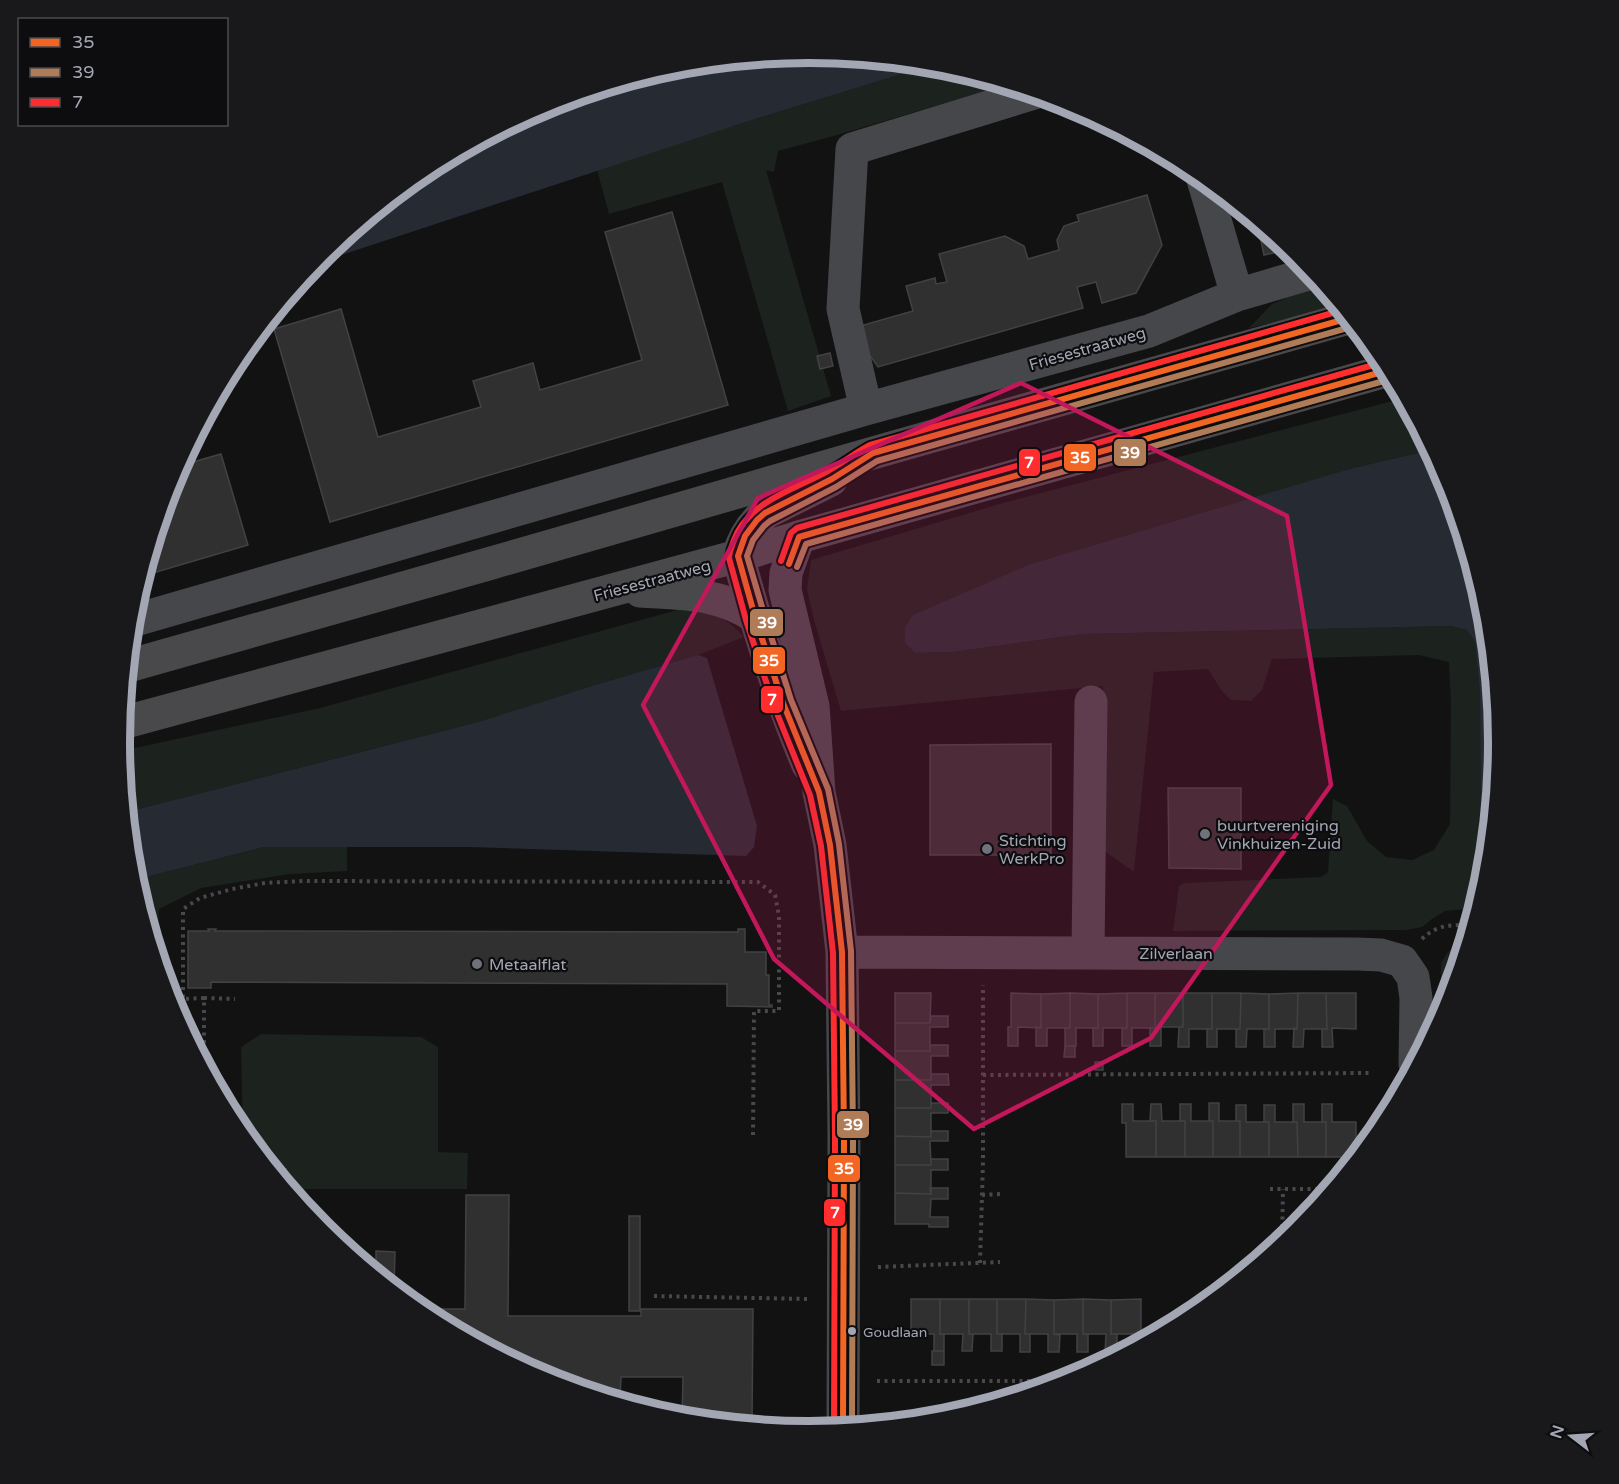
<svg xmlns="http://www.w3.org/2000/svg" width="1619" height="1484" viewBox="0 0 1619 1484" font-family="'Varela Round',sans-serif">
  <rect width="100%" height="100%" fill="#121212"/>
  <!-- green -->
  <path fill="#1c221d" d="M931 65 944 66 1007 85 837 135 778 151 774 172 766 170 831 396 788 411 722 182 609 214 597 170 752 120Z
    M1323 286 1339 306 1249 328 1272 304 1295 294Z
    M1404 398 1431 450 1353 468 913 615 905 643 915 653 953 652 1082 634 1451 626 1467 630 1475 642 1480 694 1481 892 1476 908 1445 911 1432 919 1422 927 1406 930 1173 931 1179 886 1184 883 1321 877 1328 872 1333 799 1347 806 1367 841 1386 857 1412 860 1434 850 1450 824 1451 705 1449 662 1419 655 1272 659 1262 690 1251 701 1231 700 1221 690 1208 669 1154 672 1134 872 1093 843 1103 686 841 711 814 620 807 589 811 560 1003 503Z
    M681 609C711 614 723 613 744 637L698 655 598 684 478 722 127 812 121 751 320 708Z
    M264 847H347V871L290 874 201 888 159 909 157 954 134 880Z
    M1465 943 1446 1006 1441 1016V963L1448 952 1457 944Z
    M261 1034 421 1037 438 1047V1152L468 1153 467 1189H288L286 1186V1168L271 1167 243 1133 241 1047Z"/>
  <!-- water -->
  <path fill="#262b33" d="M810 53 931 65 752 120 314 264 322 254 427 169 546 105 675 66Z
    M1431 450 1447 478 1486 608 1499 742 1486 877 1481 892 1480 694 1475 642 1467 630 1451 626 1082 634 953 652 915 653 905 643V627L913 615 1031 564 1353 468Z
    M698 655 707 658 757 826 754 847 746 856 469 847H264L134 880 127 812 478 722 598 684Z"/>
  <!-- building -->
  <path fill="#303031" stroke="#424246" stroke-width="1.5" d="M1147 195 1162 245 1136 293 1102 303 1096 282 1077 287 1083 308 878 367 861 343 860 326 913 311 906 286 935 278 936 284 947 282 939 254 1005 236 1024 246 1028 259 1059 250 1057 240 1064 226 1079 221 1077 215Z
    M672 212 728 405 330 522 274 329 341 309 378 437 481 407 473 381 533 363 540 390 642 360 605 232Z
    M1257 222 1291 249 1264 255Z
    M830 353 833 366 820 369 817 356Z
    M221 454 248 545 143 576 173 478 179 466Z
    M1051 744V855H930V745Z
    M1168 788H1241V869L1169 868Z
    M208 929H216L215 931 738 932V929H745V952H766V975H769V1005H772V1007L727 1006V984L211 982V988H188V931H209Z
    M895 993H931L930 1023H895Z
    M1011 993 1041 994V1028L1018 1027V1046H1008V1027H1011Z
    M1070 993V1028H1047V1046H1036V1027L1041 1028V994Z
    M1070 993 1098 994V1028H1076V1046H1065V1028H1070Z
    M1127 993V1028H1103V1046H1093V1028H1098V994Z
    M1127 993H1155V1028H1132V1046H1122V1028H1127Z
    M1155 993H1183V1027H1161V1046H1150V1028H1155Z
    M1183 993H1212V1029H1189V1047H1178L1179 1027H1183Z
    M1212 993H1241L1240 1029H1217V1047H1207V1029H1212Z
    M1241 993 1269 994V1029H1247L1246 1047H1236V1029H1240Z
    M1298 993H1326L1327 1029H1304L1303 1047H1293L1294 1028 1297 1029Z
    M1298 993 1297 1029H1275V1047H1264V1029H1269V994Z
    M1326 993H1356V1029L1332 1028 1333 1047H1322V1029H1327Z
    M931 1016H948V1027H930V1051H895V1023H930Z
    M930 1045H948V1056H931V1080H895V1051H930Z
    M1065 1046H1075V1057H1064Z
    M1095 1062H1103V1070H1095Z
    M931 1074H948L949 1085H931V1108H895V1080H931Z
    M931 1103H948V1113H931V1137L895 1136V1108H931Z
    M1209 1103H1219V1121H1240V1157H1213V1121H1209Z
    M1122 1104H1133V1121H1156V1157H1126V1123H1122Z
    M1151 1104H1161L1162 1121H1185V1157H1156V1121H1150Z
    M1180 1104H1191V1121H1213V1157H1185V1121H1180Z
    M1293 1104H1304V1122H1326V1157H1298L1297 1122H1293Z
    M1322 1104H1332V1122H1356V1157H1326V1122H1322Z
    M1236 1105H1246V1122H1269V1157H1240V1121H1236Z
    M1264 1105H1275V1122H1297L1298 1157H1269V1122H1264Z
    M931 1131H948V1141H930L931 1165H895V1136L931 1137Z
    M931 1159H948V1170H931V1194L895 1193V1165H931Z
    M272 1169H286V1186Z
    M930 1188H948V1199H931L930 1217H948V1227H929V1224H895V1193L931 1194Z
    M466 1195H509L508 1316H641V1309H753L752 1426 682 1419 683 1377H621L620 1401 545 1379 426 1315 421 1311V1309H465Z
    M629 1216H640V1311H629Z
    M376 1251 395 1252 394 1289 376 1274Z
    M911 1299H940V1334H944V1351H934V1334H911Z
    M940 1299H969V1334H973L972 1351H962L963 1334H940Z
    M969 1299H997V1334H1002V1351H991V1334H969Z
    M997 1299H1026L1025 1334H1030V1352H1020V1334H997Z
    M1026 1299 1054 1300V1334L1060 1335 1059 1352H1048V1334H1025Z
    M1083 1299 1111 1300V1334H1117V1352H1105L1106 1334H1083Z
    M1083 1299V1334H1088V1352H1077V1334H1054V1300Z
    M1141 1299V1333H1144V1341L1135 1346V1334H1111V1300Z
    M932 1351H944V1365H932Z
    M934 1410H945V1418L934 1419Z"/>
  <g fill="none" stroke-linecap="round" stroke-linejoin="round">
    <!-- path -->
    <path stroke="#48484d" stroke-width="4" stroke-dasharray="3 4.5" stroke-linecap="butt" d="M1422 939C1437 924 1452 925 1471 925
      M204 998 235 999
      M196 1050H204V998L183 999V909L200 898 232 889 265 883 302 881 758 882 775 895 779 916V1011H754L753 1136
      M204 1064V1050
      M983 1075 1370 1073
      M1270 1189H1331
      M982 1195 1001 1194
      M1282 1242 1283 1189
      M980 1263 983 1162V985
      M878 1267 1000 1262
      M654 1296 807 1299
      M877 1381H1068"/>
    <!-- minor -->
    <path stroke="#46474b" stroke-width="33" d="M1202 176 1237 295
      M866 409 843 309 852 149 1034 93
      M799 537 786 573 785 590 813 706 819 792 830 845 842 952 844 1137 843 1428
      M738 556C757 627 779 697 808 765
      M132 621 866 409 1149 331 1237 295 1312 273
      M842 952 1357 954 1381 955 1402 961 1413 977 1416 998 1415 1064
      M1088 953 1091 702"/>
    <!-- highway -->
    <path stroke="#49494c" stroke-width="33" d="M738 556C743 538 751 525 765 513L831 480
      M640 591C682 594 719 592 755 617
      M128 666 488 564 873 453 1349 318
      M122 723 738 556 799 537 1389 370"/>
    <defs>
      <path id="bus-1" d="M789 564 799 537 1389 370
        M843 1428 844 1137 842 952 830 845 819 792 783 703 755 617 738 556 745 536 757 520 765 513 832 479 873 453 1349 318"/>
      <path id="bus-2" d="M797 567 806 544 1391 379
        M852 1427 853 1137 851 951 839 844 828 789 791 700 764 614 747 556 753 540 764 526 770 521 836 487 877 461 1351 327"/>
      <path id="bus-3" d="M781 561 791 533 797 528 1384 362
        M834 1428 835 1137 833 953 821 846 810 795 774 706 746 620 729 558C729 552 732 546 734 540 748 502 793 490 826 472 841 464 855 453 870 445L1343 310"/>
    </defs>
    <!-- bus-1 casing -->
    <use href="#bus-1" stroke="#0d0c0e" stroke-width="10"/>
    <!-- bus-2 casing -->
    <use href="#bus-2" stroke="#0d0c0e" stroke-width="10"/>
    <!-- bus-3 casing -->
    <use href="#bus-3" stroke="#0d0c0e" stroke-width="10"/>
    <!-- bus-1 -->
    <use href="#bus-1" stroke="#f26522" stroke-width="6"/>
    <!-- bus-2 -->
    <use href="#bus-2" stroke="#b07c57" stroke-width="6"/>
    <!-- bus-3 -->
    <use href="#bus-3" stroke="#ff2d2d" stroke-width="6"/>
  </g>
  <!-- marked area -->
  <path fill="#c2185b" fill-opacity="0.2" stroke="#c2185b" stroke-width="4.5" stroke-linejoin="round" d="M1021 383 1287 516 1331 785 1151 1038 974 1129 774 959 643 705 758 498Z"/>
  <!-- markers -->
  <g fill="#70727b" stroke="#0d0c0e" stroke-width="2">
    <circle cx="1205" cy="834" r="6"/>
    <circle cx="987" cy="849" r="6"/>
    <circle cx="477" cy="964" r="6"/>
  </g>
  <circle fill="#a3a6b3" stroke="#0d0c0e" stroke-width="2" cx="852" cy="1331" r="5"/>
  <g text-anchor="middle" stroke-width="4.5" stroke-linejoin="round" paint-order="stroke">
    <!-- bus labels -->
    <g font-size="14" fill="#a3a6b3" stroke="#0d0c0e" text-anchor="start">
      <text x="863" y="1337">Goudlaan</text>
    </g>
    <!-- street labels -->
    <g font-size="16" fill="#a3a6b3" stroke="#0d0c0e">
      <text transform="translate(1087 348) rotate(-16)" y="6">Friesestraatweg</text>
      <text transform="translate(652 580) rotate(-15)" y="6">Friesestraatweg</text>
      <text x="1176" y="959">Zilverlaan</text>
    </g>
    <!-- poi labels -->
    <g font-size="16" fill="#a3a6b3" stroke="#0d0c0e" text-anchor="start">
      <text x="1217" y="831">buurtvereniging<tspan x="1217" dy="18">Vinkhuizen-Zuid</tspan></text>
      <text x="999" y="846">Stichting<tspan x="999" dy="18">WerkPro</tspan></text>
      <text x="489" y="970">Metaalflat</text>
    </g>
  </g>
  <!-- crop -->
  <path d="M0 0H1619V1484H0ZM130 742a679 679 0 1 1 1358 0a679 679 0 1 1-1358 0Z" fill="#19181b" fill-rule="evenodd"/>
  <path fill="none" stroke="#a3a6b3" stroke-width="8" d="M130 742a679 679 0 1 1 1358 0a679 679 0 1 1-1358 0Z"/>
  <g stroke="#0d0c0e" stroke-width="2">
    <rect x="1113" y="438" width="34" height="29" rx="6" fill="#b07c57"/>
    <rect x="1063" y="443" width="34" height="29" rx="6" fill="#f26522"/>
    <rect x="1018" y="448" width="23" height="29" rx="6" fill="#ff2d2d"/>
    <rect x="749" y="608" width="35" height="29" rx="6" fill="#b07c57"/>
    <rect x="752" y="646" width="34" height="29" rx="6" fill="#f26522"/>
    <rect x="760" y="685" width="24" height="29" rx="6" fill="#ff2d2d"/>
    <rect x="836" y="1110" width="34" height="29" rx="6" fill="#b07c57"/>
    <rect x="827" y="1154" width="34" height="29" rx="6" fill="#f26522"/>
    <rect x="823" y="1198" width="23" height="29" rx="6" fill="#ff2d2d"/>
  </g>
  <g font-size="16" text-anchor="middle" font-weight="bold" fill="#fff">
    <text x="1130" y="458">39</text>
    <text x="1080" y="463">35</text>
    <text x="1029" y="468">7</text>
    <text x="767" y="628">39</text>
    <text x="769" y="666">35</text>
    <text x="772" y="705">7</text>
    <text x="853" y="1130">39</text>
    <text x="844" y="1174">35</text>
    <text x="835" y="1218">7</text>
  </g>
  <!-- legend -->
  <rect x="18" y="18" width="210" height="108" fill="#0d0c0e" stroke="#494a50" stroke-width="1.5"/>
  <rect x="30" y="38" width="30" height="9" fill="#f26522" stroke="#494a50" stroke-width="1.5"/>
  <text x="72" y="48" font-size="18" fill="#a3a6b3">35</text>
  <rect x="30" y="68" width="30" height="9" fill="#b07c57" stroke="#494a50" stroke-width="1.5"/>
  <text x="72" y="78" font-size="18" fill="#a3a6b3">39</text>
  <rect x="30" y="98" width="30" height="9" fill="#ff2d2d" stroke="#494a50" stroke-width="1.5"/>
  <text x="72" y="108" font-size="18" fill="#a3a6b3">7</text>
  <!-- north arrow -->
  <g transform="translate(1571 1436) rotate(287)" stroke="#0d0c0e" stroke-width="4.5" paint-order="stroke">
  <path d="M0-4.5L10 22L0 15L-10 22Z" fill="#a3a6b3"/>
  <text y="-9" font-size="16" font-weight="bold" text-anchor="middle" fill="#a3a6b3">N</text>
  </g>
</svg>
